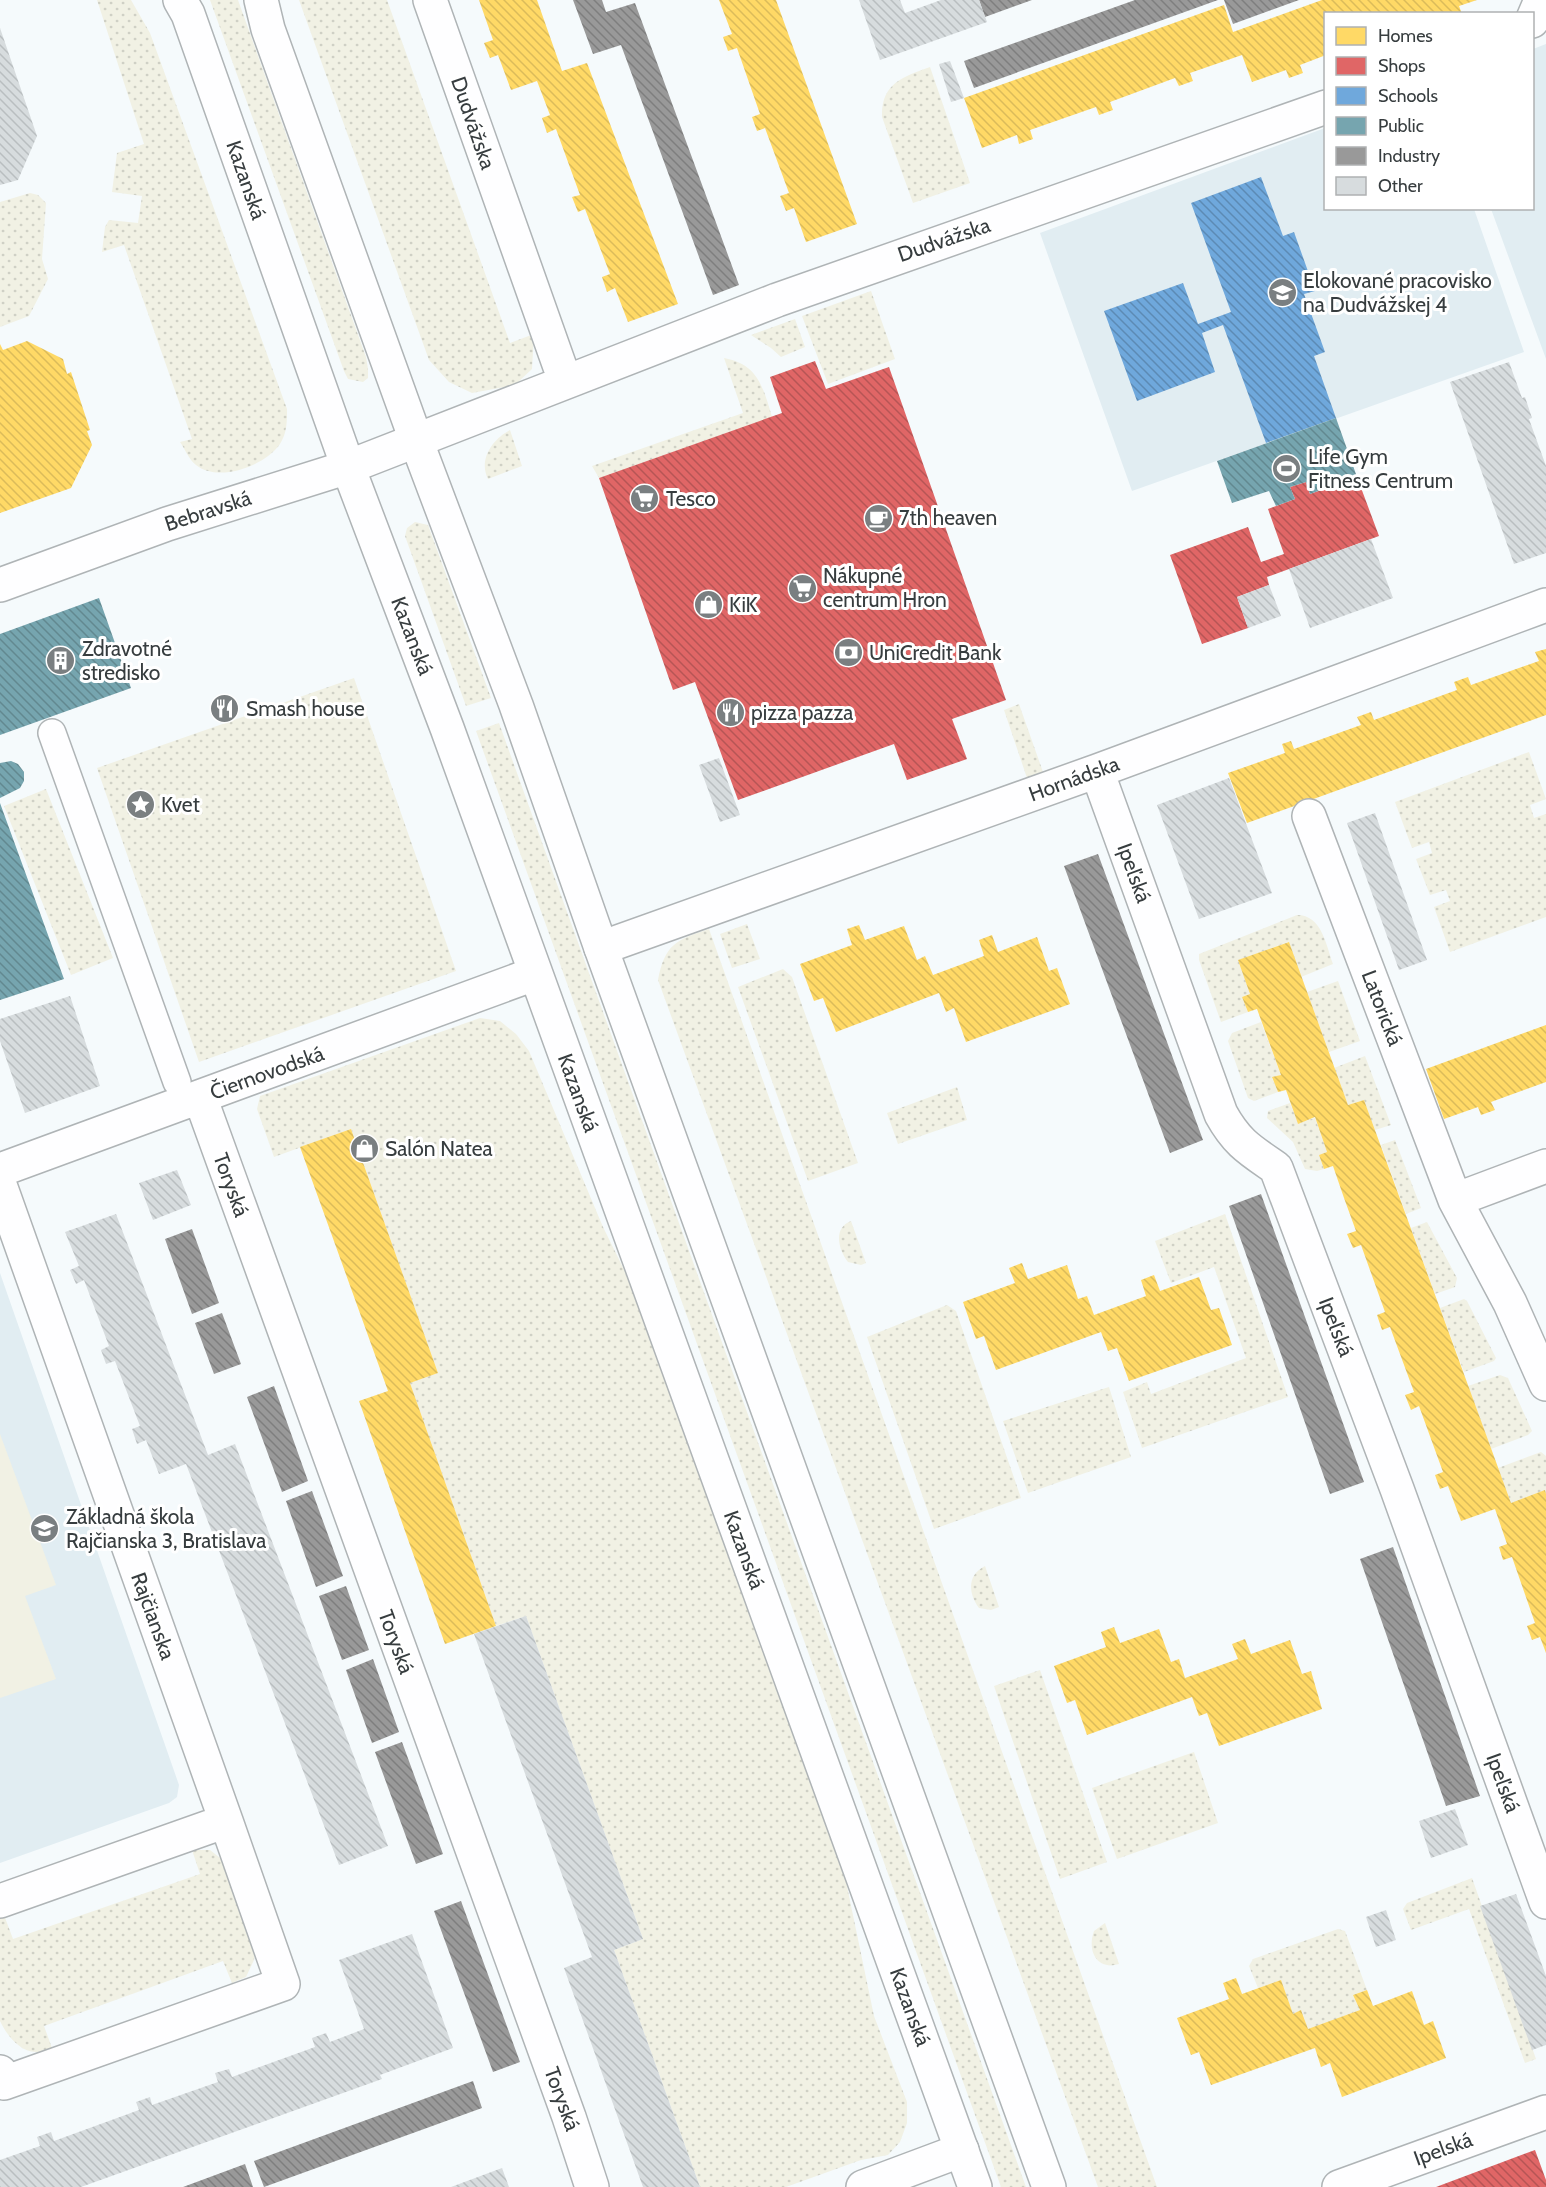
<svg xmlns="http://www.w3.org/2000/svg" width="1546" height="2187" viewBox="0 0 1546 2187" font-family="Cabin,sans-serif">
  <defs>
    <pattern id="green-dots" width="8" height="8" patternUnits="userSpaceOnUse" patternTransform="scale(1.5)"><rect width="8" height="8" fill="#f1f1e4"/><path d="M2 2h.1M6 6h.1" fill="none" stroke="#cfd0c5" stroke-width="1.8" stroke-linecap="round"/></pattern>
    <pattern id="homes-back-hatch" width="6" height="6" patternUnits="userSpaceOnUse" patternTransform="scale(1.5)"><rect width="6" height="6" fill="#ffd966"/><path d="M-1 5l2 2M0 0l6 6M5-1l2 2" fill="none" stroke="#dbbb5a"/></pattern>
    <pattern id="shops-back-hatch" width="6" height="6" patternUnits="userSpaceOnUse" patternTransform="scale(1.5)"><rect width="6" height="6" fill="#e06666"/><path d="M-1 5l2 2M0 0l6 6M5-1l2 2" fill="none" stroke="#b65555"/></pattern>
    <pattern id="schools-back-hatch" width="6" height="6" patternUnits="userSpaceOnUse" patternTransform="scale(1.5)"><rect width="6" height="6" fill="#6fa8dc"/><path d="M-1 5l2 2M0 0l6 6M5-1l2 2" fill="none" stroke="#5c8ab4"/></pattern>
    <pattern id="public-back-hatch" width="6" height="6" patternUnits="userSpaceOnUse" patternTransform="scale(1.5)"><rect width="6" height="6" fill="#76a5af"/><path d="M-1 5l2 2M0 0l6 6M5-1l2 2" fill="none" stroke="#628890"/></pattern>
    <pattern id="industry-back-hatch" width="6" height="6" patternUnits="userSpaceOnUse" patternTransform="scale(1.5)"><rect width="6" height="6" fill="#999"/><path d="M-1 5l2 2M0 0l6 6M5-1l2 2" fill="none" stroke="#7e7e7e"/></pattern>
    <pattern id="building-back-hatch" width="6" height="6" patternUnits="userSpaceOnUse" patternTransform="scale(1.5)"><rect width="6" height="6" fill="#d7dcde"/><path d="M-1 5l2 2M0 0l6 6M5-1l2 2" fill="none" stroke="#b9bec0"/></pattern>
  </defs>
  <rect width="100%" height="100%" fill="#f5fafc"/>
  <!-- built -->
  <path fill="#e1edf2" d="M1546 44V359L1491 209 1532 208 1533 49Z
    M1325 128 1326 208 1474 209 1524 352 1132 491 1040 233Z
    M0 1273 179 1785 177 1797 169 1803 0 1863Z"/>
  <!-- green -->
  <path fill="url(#green-dots)" d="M97 0H131L150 33 287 409C287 422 287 433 280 444 265 466 218 483 196 465 189 460 185 449 180 442L192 439 124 245 102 252 105 227 109 220 138 223 142 196 112 192 117 153 144 144Z
    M210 0H238L366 357 368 369V378L363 382 348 379 344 371Z
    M299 0H387L510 343 534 334 532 369 515 385 472 393 449 382 429 360Z
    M930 67 970 183 913 203 882 117C881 83 903 77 930 67Z
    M30 193 38 195 46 203 42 259 48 279 29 316 0 327V202Z
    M871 291 895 359 828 384 802 316Z
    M795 319 805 347 781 357 771 348 751 335Z
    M724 358C758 364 763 387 772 417L599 478 592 466 743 413Z
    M510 430 522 466 488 479C478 459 493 439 510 430Z
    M415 522 428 525 491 698 466 706 405 536 407 528Z
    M354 678 456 971 199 1062 97 768Z
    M1019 704 1043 772 1027 778 1004 710Z
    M499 723 1026 2187H1001L476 731Z
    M1529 752 1546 799 1530 805 1534 818 1546 814V917L1450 952 1434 907 1450 901 1446 890 1430 895 1416 859 1432 853 1429 842 1412 848 1395 802Z
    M46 789 113 958 71 975 4 806Z
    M1297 915C1322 915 1326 945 1333 964L1301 977 1288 942 1239 960 1250 994 1242 997 1248 1012 1221 1022 1199 960V954Z
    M747 924 760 959 732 968 720 934Z
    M709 929 1157 2187H1098L658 980C665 944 676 940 709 929Z
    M783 969 792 977 858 1163 808 1181 738 987Z
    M1338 981 1360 1041 1329 1052 1307 992Z
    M480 1018 500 1021 516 1034 529 1051 603 1227 645 1312 844 1872 874 2016 907 2102V2123L900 2142 888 2155 861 2160 786 2187H700L614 1950 643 1939 526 1616 496 1626 410 1383 438 1373 351 1129 274 1157 257 1109 260 1096Z
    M1261 1022 1281 1075 1272 1078 1278 1092 1254 1101 1248 1098 1228 1041 1232 1033Z
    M1365 1056 1391 1125 1375 1130 1364 1100 1348 1105 1334 1068Z
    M957 1087 967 1120 898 1144 887 1113Z
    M1290 1103 1298 1123 1315 1118 1327 1152 1319 1155 1324 1169 1317 1171 1305 1169 1293 1142 1267 1118 1268 1111Z
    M1395 1140 1421 1208 1406 1214 1381 1145Z
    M1225 1214 1288 1397 1142 1448 1123 1392 1147 1382 1151 1394 1246 1358 1214 1267 1171 1283 1155 1241Z
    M851 1221 866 1263 861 1265 848 1262C838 1249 833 1228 851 1221Z
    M1427 1222 1457 1278 1455 1287 1435 1294 1411 1228Z
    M1464 1299 1467 1301 1496 1358 1494 1361 1464 1372 1440 1308Z
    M947 1305 956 1311 1021 1498 934 1529 867 1337Z
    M1500 1375 1508 1378 1532 1431 1528 1435 1491 1449 1468 1386Z
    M1109 1387 1131 1457 1028 1493 1003 1421Z
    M1541 1452 1546 1456V1494L1511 1503 1498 1468Z
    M985 1566 999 1607 991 1610 979 1608C968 1593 967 1575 985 1566Z
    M1040 1670 1107 1862 1060 1879 994 1686Z
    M1194 1752 1218 1823 1117 1859 1092 1788Z
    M192 1850H210L224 1861 257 1943 254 1960 246 1977 232 1983 223 1961 44 2026 52 2048C47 2050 41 2052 37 2052 20 2053 6 2034 0 2021V1917L4 1915 13 1939 200 1874Z
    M1472 1878 1536 2059 1525 2063 1469 1909 1411 1930 1403 1909 1407 1903Z
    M1105 1923 1119 1964C1096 1971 1087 1950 1094 1931Z
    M1338 1929 1345 1931 1367 1990 1353 1995 1360 2010 1308 2030 1302 2011 1293 2014 1258 1988 1249 1966 1253 1959Z"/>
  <!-- pitch -->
  <path fill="#f1f1e4" d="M0 1434 56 1585 25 1596 56 1679 0 1698Z"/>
  <!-- homes -->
  <path fill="url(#homes-back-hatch)" d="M479 0H537L562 71 587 63 678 304 628 322 615 288 607 292 602 277 610 274 585 209 578 212 572 197 580 195 556 129 547 133 542 118 550 115 537 81 511 90 498 55 490 58 484 43 493 40Z
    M719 0H776L857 224 806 242 794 208 786 211 780 196 789 193 765 128 757 131 752 117 760 114 737 48 728 51 723 37 732 34Z
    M1322 0H1477L1459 6 1462 14H1446L1445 12 1440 14H1326V55L1300 65 1303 73 1289 78 1286 70 1252 82 1242 55 1190 73 1193 81 1179 86 1175 78 1110 102 1113 110 1099 115 1096 107 1030 130 1033 139 1019 144 1017 135 982 148 964 98 1224 5 1233 32Z
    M27 341 63 359 67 374 71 372 90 430 87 431 92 445 71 488 0 513V344L3 350Z
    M1546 649V715L1247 823 1228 773 1285 753 1282 744 1291 741 1294 749 1361 725 1357 717 1371 712 1374 720 1457 690 1454 682 1468 677 1471 685 1539 661 1535 652Z
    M859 925 865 940 904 926 917 960 925 956 933 975 984 956 979 940 992 935 998 952 1037 937 1049 971 1057 968 1070 1004 966 1042 954 1008 946 1012 939 993 836 1032 823 998 814 1001 800 964 852 945 847 929Z
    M1289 942 1348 1105 1364 1100 1511 1503 1545 1490 1546 1494V1653L1540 1637 1532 1640 1527 1626 1535 1623 1512 1557 1503 1560 1499 1547 1507 1544 1495 1509 1461 1521 1448 1486 1440 1489 1435 1475 1443 1472 1419 1406 1411 1410 1405 1395 1414 1392 1390 1327 1382 1330 1377 1315 1385 1312 1361 1245 1353 1248 1347 1234 1356 1231 1344 1198 1333 1166 1324 1169 1319 1155 1327 1152 1315 1117 1298 1124 1286 1090 1278 1092 1272 1077 1281 1075 1257 1009 1248 1012 1242 997 1250 994 1238 960Z
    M1546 1025V1082L1491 1102 1495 1110 1481 1115 1478 1107 1444 1119 1426 1069Z
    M351 1129 438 1373 410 1383 496 1626 445 1644 359 1401 388 1391 300 1147Z
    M1022 1263 1028 1279 1067 1265 1078 1299 1087 1296 1094 1315 1146 1296 1141 1280 1154 1275 1160 1291 1199 1277 1211 1310 1219 1308 1232 1345 1129 1381 1117 1348 1108 1351 1101 1332 996 1370 984 1336 976 1339 963 1302 1015 1283 1009 1268Z
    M1114 1627 1120 1643 1159 1629 1171 1662 1179 1659 1185 1678 1238 1659 1232 1644 1245 1639 1251 1654 1290 1640 1302 1674 1311 1671 1322 1709 1219 1746 1207 1713 1199 1716 1192 1697 1087 1735 1075 1700 1067 1703 1054 1666 1106 1647 1101 1632Z
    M1236 1978 1242 1994 1281 1980 1293 2014 1301 2010 1308 2029 1360 2010 1353 1995 1367 1990 1373 2006 1412 1991 1424 2025 1433 2021 1446 2058 1342 2097 1330 2063 1321 2067 1315 2048 1211 2085 1199 2052 1191 2055 1177 2018 1229 1999 1223 1983Z"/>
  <!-- shops -->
  <path fill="url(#shops-back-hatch)" d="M815 361 826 389 889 367 1006 700 952 719 967 759 907 780 894 744 738 800 695 682 673 690 599 478 782 413 770 377Z
    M1357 477 1379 536 1267 577 1269 585 1237 597 1248 628 1202 644 1170 555 1248 527 1261 562 1284 554 1268 509 1295 499 1290 487 1306 482 1310 494Z
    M1535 2150 1546 2180V2187H1436Z"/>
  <!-- schools -->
  <path fill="url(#schools-back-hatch)" d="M1261 177 1283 236 1294 232 1315 291 1304 294 1325 352 1314 356 1336 418 1266 443 1223 325 1202 333 1215 372 1137 401 1104 311 1183 283 1198 324 1231 312 1191 203Z"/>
  <!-- public -->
  <path fill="url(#public-back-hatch)" d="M1336 418 1357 477 1310 494 1306 482 1290 487 1295 499 1276 506 1269 491 1232 503 1217 461Z
    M99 598 131 688 0 735V634Z
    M11 761 18 764 24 772V781L20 788 0 798V763Z
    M0 803 64 979 0 1000Z"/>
  <!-- industry -->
  <path fill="url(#industry-back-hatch)" d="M573 0H602L606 12 635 3 739 285 713 295 621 45 593 54Z
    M979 0H1032L985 17Z
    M1135 0H1218L974 88 964 61Z
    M1224 0H1299L1233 24Z
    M1098 854 1203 1140 1170 1153 1064 866Z
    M1261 1194 1364 1482 1330 1494 1229 1206Z
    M192 1229 219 1303 192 1314 165 1239Z
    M222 1313 241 1364 214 1374 195 1323Z
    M274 1386 308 1481 282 1492 247 1397Z
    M312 1491 343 1576 316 1587 286 1501Z
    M1393 1547 1480 1796 1446 1806 1360 1559Z
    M346 1586 369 1650 342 1660 319 1596Z
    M373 1659 399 1732 372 1743 346 1670Z
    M402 1742 443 1854 416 1864 375 1752Z
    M461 1901 520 2062 493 2072 434 1911Z
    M473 2081 482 2108 264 2187 254 2161Z
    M245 2164 253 2187H183Z"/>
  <!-- building -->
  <path fill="url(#building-back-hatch)" d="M859 0H900L905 13 941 0H979L987 22 880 60Z
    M0 28 37 136 18 180 0 185Z
    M950 61 964 98 951 102 939 64Z
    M1509 362 1522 398 1525 397 1532 418 1529 419 1546 466V553L1514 564 1450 382Z
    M1371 539 1393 598 1310 628 1289 569Z
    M1269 585 1281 616 1248 628 1237 597Z
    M719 758 740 815 720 822 699 765Z
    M1229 778 1272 893 1199 919 1157 805Z
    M1375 813 1427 960 1399 970 1347 823Z
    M70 996 100 1086 25 1113 0 1041V1019Z
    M177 1170 191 1205 153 1220 139 1183Z
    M116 1214 208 1455 235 1444 388 1846 339 1865 186 1464 159 1474 146 1440 137 1444 132 1429 140 1426 115 1361 106 1364 101 1350 109 1346 84 1280 76 1284 70 1270 79 1266 65 1232Z
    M526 1616 643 1939 614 1950 700 2187H643L564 1968 592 1957 474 1634Z
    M1455 1809 1468 1845 1431 1858 1419 1821Z
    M1516 1894 1546 1976V2045L1532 2050 1480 1906Z
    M1386 1910 1396 1940 1376 1947 1366 1917Z
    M412 1934 453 2048 380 2075 382 2079 81 2187H0V2160L40 2146 37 2137 51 2132 54 2141 139 2110 136 2102 150 2097 152 2105 218 2082 215 2073 229 2069 232 2077 315 2047 312 2038 326 2033 330 2042 364 2029 339 1960Z
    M502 2168 509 2187H451Z"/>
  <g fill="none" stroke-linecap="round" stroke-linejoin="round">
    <defs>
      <path id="pedestrian" d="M52 733 177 1082"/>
      <path id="minor" d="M430 0 565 381
        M1532 21 1541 0
        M0 585 167 524 348 467 777 300 1326 107
        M1097 771 1221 1114C1237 1143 1250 1150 1276 1168L1397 1489 1546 1902
        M1309 816 1455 1200 1510 1303 1546 1384
        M601 948 1097 771 1546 605
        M200 1097 569 2117 592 2187
        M0 1170 534 974
        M0 1185 226 1821 0 1901
        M1455 1200 1546 1166
        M0 2072 4 2083 283 1984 226 1821
        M863 2187 962 2150
        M1339 2187 1546 2112"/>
      <path id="secondary" d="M180 0 188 14 348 467 447 728 975 2187
        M261 0 268 29 416 440 516 705 601 948 1049 2187"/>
    </defs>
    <!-- pedestrian casing -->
    <use href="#pedestrian" stroke="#afb4b6" stroke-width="30"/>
    <!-- minor casing -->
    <use href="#minor" stroke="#afb4b6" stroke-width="36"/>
    <!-- secondary casing -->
    <use href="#secondary" stroke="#afb4b6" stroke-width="36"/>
    <!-- pedestrian -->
    <use href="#pedestrian" stroke="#fefeff" stroke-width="27"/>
    <!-- minor -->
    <use href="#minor" stroke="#fefeff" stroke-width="33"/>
    <!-- secondary -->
    <use href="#secondary" stroke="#fefeff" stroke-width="33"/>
  </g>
  <!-- icons -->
  <defs>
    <symbol id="school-disc" viewBox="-11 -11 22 22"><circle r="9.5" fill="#7a7f81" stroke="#fff"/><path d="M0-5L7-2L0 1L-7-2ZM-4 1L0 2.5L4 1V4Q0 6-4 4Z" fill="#fff"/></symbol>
    <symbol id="stadium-disc" viewBox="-11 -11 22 22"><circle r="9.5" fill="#7a7f81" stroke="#fff"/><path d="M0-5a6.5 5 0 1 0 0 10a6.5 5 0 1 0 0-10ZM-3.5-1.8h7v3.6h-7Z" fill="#fff"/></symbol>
    <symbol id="supermarket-disc" viewBox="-11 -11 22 22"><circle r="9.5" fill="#7a7f81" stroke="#fff"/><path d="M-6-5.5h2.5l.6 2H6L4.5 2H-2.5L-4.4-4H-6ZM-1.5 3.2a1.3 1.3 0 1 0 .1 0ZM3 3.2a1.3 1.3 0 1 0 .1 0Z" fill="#fff"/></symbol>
    <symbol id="cafe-disc" viewBox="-11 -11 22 22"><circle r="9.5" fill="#7a7f81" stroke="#fff"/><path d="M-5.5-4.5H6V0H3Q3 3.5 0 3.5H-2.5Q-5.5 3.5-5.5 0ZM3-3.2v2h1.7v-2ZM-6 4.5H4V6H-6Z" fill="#fff"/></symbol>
    <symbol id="shop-disc" viewBox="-11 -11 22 22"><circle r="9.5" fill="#7a7f81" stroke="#fff"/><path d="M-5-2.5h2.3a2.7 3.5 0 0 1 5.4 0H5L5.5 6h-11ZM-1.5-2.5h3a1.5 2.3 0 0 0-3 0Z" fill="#fff"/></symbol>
    <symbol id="bank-disc" viewBox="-11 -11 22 22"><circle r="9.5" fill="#7a7f81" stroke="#fff"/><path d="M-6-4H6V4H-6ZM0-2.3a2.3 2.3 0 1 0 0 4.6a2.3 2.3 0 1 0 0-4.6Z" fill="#fff"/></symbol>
    <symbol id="building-disc" viewBox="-11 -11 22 22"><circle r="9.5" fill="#7a7f81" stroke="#fff"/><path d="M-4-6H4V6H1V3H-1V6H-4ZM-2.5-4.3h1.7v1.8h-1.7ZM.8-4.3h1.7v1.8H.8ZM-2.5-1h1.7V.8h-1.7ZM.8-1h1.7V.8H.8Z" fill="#fff"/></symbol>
    <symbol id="restaurant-disc" viewBox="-11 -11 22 22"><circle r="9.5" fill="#7a7f81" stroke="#fff"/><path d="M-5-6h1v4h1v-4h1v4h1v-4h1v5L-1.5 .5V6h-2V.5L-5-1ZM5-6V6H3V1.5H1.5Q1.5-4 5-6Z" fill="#fff"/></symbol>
    <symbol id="sight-disc" viewBox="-11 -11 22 22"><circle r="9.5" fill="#7a7f81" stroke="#fff"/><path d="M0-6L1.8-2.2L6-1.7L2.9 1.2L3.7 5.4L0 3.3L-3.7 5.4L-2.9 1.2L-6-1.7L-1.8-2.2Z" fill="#fff"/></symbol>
  </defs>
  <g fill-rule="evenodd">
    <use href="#school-disc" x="1266" y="276" width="33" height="33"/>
    <use href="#stadium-disc" x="1270" y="452" width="33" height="33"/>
    <use href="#supermarket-disc" x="628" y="482" width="33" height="33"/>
    <use href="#cafe-disc" x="862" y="502" width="33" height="33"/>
    <use href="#supermarket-disc" x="786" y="572" width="33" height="33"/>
    <use href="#shop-disc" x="692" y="588" width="33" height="33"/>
    <use href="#bank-disc" x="832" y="636" width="33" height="33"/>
    <use href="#building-disc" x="44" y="644" width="33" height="33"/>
    <use href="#restaurant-disc" x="208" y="692" width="33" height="33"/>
    <use href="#restaurant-disc" x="714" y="696" width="33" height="33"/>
    <use href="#sight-disc" x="124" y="788" width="33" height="33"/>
    <use href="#shop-disc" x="348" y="1132" width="33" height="33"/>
    <use href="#school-disc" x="28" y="1512" width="33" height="33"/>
  </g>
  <g text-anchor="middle" stroke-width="6" stroke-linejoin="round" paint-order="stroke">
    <!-- street labels -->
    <g font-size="21" fill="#373d3f" stroke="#fff">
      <text transform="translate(473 123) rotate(71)" y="7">Dudvážska</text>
      <text transform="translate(246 180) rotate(71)" y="7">Kazanská</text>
      <text transform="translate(944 240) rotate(-19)" y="7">Dudvážska</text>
      <text transform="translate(208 511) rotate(-18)" y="7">Bebravská</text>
      <text transform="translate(412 636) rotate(69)" y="7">Kazanská</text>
      <text transform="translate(1074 779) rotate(-20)" y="7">Hornádska</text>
      <text transform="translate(1134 873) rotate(70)" y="7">Ipeľská</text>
      <text transform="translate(1382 1008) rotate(69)" y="7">Latorická</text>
      <text transform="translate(267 1073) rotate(-20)" y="7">Čiernovodská</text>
      <text transform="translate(578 1093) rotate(70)" y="7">Kazanská</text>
      <text transform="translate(231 1185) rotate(70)" y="7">Toryská</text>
      <text transform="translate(1336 1327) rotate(69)" y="7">Ipeľská</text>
      <text transform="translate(744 1550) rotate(70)" y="7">Kazanská</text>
      <text transform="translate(153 1616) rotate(70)" y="7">Rajčianska</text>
      <text transform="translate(396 1642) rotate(70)" y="7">Toryská</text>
      <text transform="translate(1503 1783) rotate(70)" y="7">Ipeľská</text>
      <text transform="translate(910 2007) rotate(70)" y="7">Kazanská</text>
      <text transform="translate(562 2099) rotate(70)" y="7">Toryská</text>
      <text transform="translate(1443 2149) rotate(-20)" y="7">Ipelská</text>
    </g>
    <!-- poi labels -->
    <g font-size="21" fill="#373d3f" stroke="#fff" text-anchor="start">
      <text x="1303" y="288">Elokované pracovisko<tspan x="1303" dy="24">na Dudvážskej 4</tspan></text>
      <text x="1308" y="464">Life Gym<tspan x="1308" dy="24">Fitness Centrum</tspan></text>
      <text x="666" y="506">Tesco</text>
      <text x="899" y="525">7th heaven</text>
      <text x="823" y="583">Nákupné<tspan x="823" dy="24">centrum Hron</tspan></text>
      <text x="729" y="612">KiK</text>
      <text x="82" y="656">Zdravotné<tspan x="82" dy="24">stredisko</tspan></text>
      <text x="869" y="660">UniCredit Bank</text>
      <text x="246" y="716">Smash house</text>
      <text x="751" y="720">pizza pazza</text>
      <text x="161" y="812">Kvet</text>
      <text x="385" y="1156">Salón Natea</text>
      <text x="66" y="1524">Základná škola<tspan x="66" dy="24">Rajčianska 3, Bratislava</tspan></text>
    </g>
  </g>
  <!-- legend -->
  <rect x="1324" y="12" width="210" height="198" fill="#ffffff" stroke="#afb1b2" stroke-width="1.5"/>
  <rect x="1336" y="27" width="30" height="18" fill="#ffd966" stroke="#afb1b2" stroke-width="1.5"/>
  <text x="1378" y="42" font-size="18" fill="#373d3f">Homes</text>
  <rect x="1336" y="57" width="30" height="18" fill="#e06666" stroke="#afb1b2" stroke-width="1.5"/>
  <text x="1378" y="72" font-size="18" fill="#373d3f">Shops</text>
  <rect x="1336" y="87" width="30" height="18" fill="#6fa8dc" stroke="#afb1b2" stroke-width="1.5"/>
  <text x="1378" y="102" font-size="18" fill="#373d3f">Schools</text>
  <rect x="1336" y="117" width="30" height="18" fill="#76a5af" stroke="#afb1b2" stroke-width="1.5"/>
  <text x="1378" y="132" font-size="18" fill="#373d3f">Public</text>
  <rect x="1336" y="147" width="30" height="18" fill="#999999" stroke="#afb1b2" stroke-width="1.5"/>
  <text x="1378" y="162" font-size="18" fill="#373d3f">Industry</text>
  <rect x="1336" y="177" width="30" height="18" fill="#d7dcde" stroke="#afb1b2" stroke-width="1.5"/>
  <text x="1378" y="192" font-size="18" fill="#373d3f">Other</text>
</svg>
